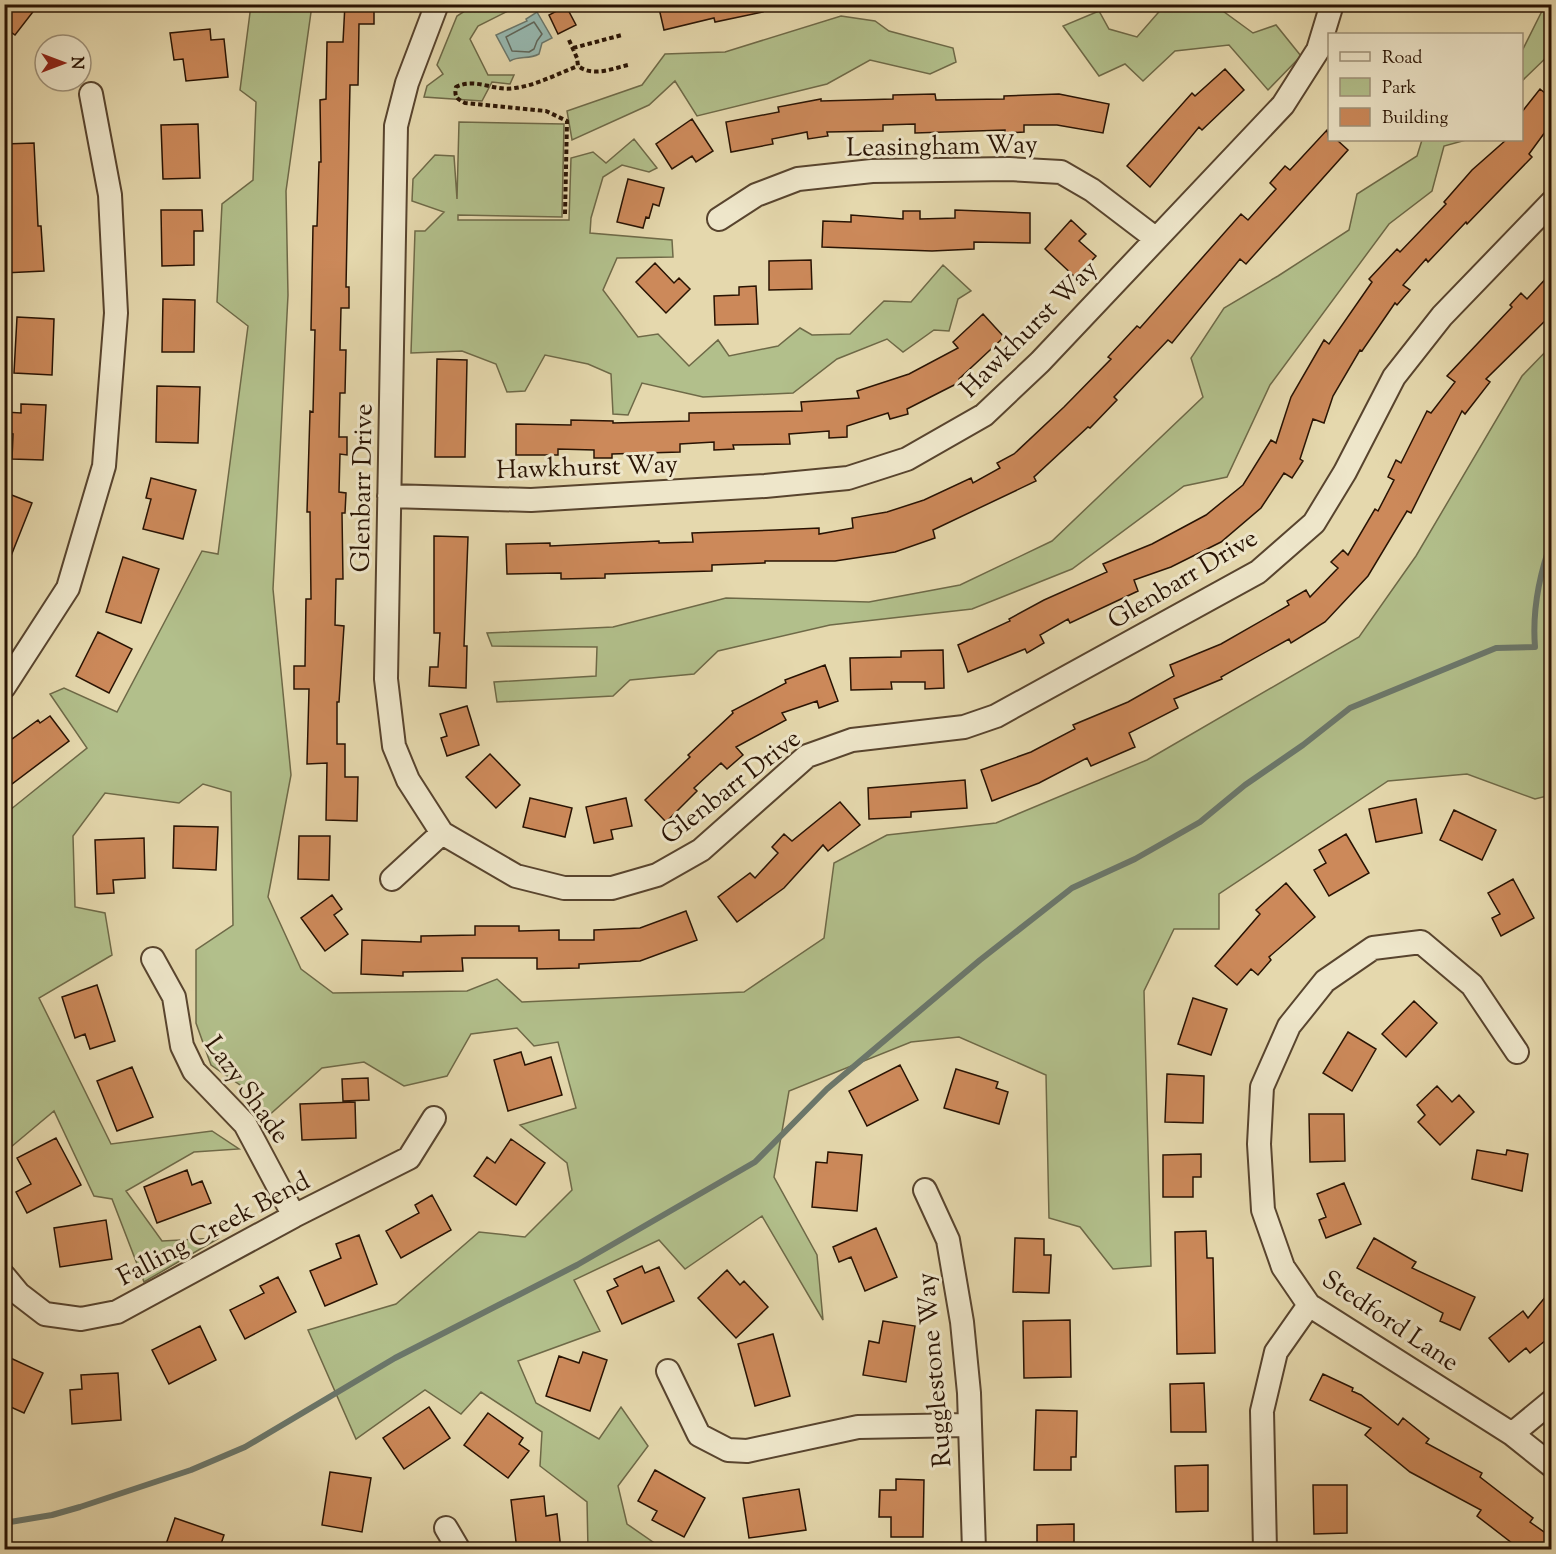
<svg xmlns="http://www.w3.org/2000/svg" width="1556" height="1554" viewBox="0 0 1556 1554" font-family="'Sorts Mill Goudy',serif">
  <rect width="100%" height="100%" fill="#e5d8ad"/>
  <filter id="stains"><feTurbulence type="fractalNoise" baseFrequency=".00333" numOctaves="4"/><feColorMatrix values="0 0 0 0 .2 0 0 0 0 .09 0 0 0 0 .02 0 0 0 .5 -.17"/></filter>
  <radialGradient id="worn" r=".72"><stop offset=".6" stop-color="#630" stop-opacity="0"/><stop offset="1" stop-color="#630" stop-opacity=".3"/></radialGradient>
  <!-- green -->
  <path fill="#b2bf8b" stroke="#6e6947" stroke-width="1.5" d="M251 5H312L286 191 288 295 273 589 291 775 268 897 301 969 333 993 467 991 497 979 522 1002 744 992 824 938 834 863 887 835 996 823 1147 760 1359 637 1416 556 1522 376 1551 346V795L1535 799 1467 774 1388 781 1219 894V929H1174L1144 991 1151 1266 1113 1269 1080 1227 1049 1218 1046 1075 959 1037 911 1042 789 1091 774 1177 817 1255 823 1320 762 1216 685 1269 659 1240 574 1280 600 1331 518 1361 536 1403 599 1439 621 1407 648 1446 618 1486 627 1524 663 1549H588L587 1502 540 1466 542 1432 481 1392 461 1414 425 1390 356 1439 308 1330 396 1304 479 1232 525 1237 572 1190 567 1163 520 1125 576 1108 558 1042 534 1046 517 1028 471 1034 447 1076 404 1086 364 1062 322 1068 267 1117 256 1096 211 1065 196 1023V950L233 925 231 792 203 784 179 803 105 793 73 836 75 907 105 913 112 955 39 998 111 1144 212 1131 239 1149 194 1152 126 1191 162 1241 219 1238 144 1282 112 1199 94 1196 54 1111 5 1152V1185V814L87 748 50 694 64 688 117 712 202 551 218 554 248 326 217 302 222 204 253 180 256 102 240 90Z
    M474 5H520L478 26 470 39 488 75H514L510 84 492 82 482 101 424 97 427 86 443 74 437 65 457 16Z
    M1545 5H1551V53L1522 81V51Z
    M1164 6 1220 9 1253 33 1276 25 1301 56 1268 90 1229 45 1175 51 1143 81 1125 64 1099 76 1063 26 1099 11 1109 29 1137 37Z
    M841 16 875 21 889 31 953 48 956 62 930 74 870 60 827 84 697 116 675 81 649 105 572 140 567 111 642 85 665 54 725 52Z
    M459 122 564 124 562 217 458 215V220H569L571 158 593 152 606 163 634 139 657 168 649 172 622 165 603 177 591 218 590 233 672 240 673 257 617 258 603 290 638 337 658 334 689 366 718 340 729 356 778 346 800 328 812 335 850 334 884 301 911 302 943 265 971 291 958 299 949 331 934 330 903 352 887 339 837 359 793 393 703 397 642 383 628 415 613 414 611 374 588 364 545 355 525 391 507 392 496 364 462 351 411 353 415 231H425L444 212 412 201 413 179 435 155 454 156 457 199Z
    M1422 140H1466L1444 146 1432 191 1389 224 1270 385 1227 477 1184 486 1072 569 972 609 830 625 718 651 694 674 630 680 613 696 497 702 494 682 596 676 597 647 492 646 487 633 613 627 726 598 869 602 960 585 1052 541 1203 397 1191 358 1224 308 1278 276 1349 230 1357 194 1417 156Z"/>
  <!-- water -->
  <path fill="#97b9b1" stroke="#6b776b" stroke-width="1.5" d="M537 12 552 38 542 43 539 54C528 60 520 55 510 61L496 35 527 21 526 19Z"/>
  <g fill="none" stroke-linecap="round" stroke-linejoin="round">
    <!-- shore -->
    <path stroke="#60665a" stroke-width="1.5" d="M534 22 542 34 537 41 534 49 529 52 512 51 506 37Z"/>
    <!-- stream -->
    <path stroke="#6b776b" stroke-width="6" d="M4 1523 52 1515 80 1507 191 1470 245 1447 395 1358 577 1265 755 1162 827 1089 980 960 1072 888 1135 859 1200 822 1245 785 1303 745 1350 708 1496 648 1535 647C1532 609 1539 575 1552 540"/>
  </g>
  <!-- building -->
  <path fill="#cc895a" stroke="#291303" stroke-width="1.5" d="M4 4H39L15 35 4 27Z
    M345 4H374V24H359L358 85H350L346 287H349V308H341L340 350H346L345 393H340L339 437H347V455L340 454 339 492 346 493 345 513H342L343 579H336L335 625 344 626 339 702H337V744H345V777H358L357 821 326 820 327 763 307 764 309 689H294V666H305L306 599H311L310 512H307L310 411 313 412 315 330H311L313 226H317L319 162H321L320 100 326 99 327 42H343Z
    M658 4H762L763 12 715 22 714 18 664 30Z
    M566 6 576 25 558 34 549 15Z
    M210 29 211 40 224 39 228 77 186 81 183 59 174 60 170 33Z
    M1225 69 1244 90 1202 130 1199 127 1150 187 1127 166 1192 93 1195 96Z
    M1540 89 1551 98V124L1529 154 1532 157 1467 224 1466 222 1428 262 1426 259 1403 285 1410 290 1397 305 1395 303 1362 351 1360 350 1333 396 1324 423 1313 419 1300 459 1303 461 1292 478 1284 473 1261 508 1221 542 1171 567 1134 580 1138 591 1070 623 1068 619 1040 635 1044 643 1027 653 1025 649 968 672 958 645 1010 621 1009 619 1044 600 1107 572 1103 564 1152 544 1206 515 1243 485 1271 440 1276 443 1291 397 1324 340 1329 344 1372 282 1369 279 1397 249 1400 252 1446 204 1444 202 1472 170 1506 140H1521V113Z
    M935 94 936 100 1004 99V96L1059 94 1109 104 1103 133 1057 125H1024V132L1005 133V130L915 133V124L883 125V131L827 132 828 136 808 139 807 132 772 139 773 144 731 152 726 122 779 112 778 107 821 99V101L893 99V95Z
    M692 119 713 151 696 162 692 156 672 169 656 144Z
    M198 124 200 178 163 179 161 125Z
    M1327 130 1329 140H1337L1348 150 1246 264 1240 259 1172 343 1168 340 1114 397 1117 400 1090 428 1088 427 1034 477 1036 481 933 530 935 538 895 552 835 561H765V563L712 565V571L605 574V578L561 579V573L507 574 506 544 550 543V546L659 541V543L693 542 692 533 776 530 819 528V534L853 528 852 518 887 512 924 500 971 478 973 483 1000 468 997 463 1014 454 1064 407 1111 359 1108 357 1137 326 1140 328 1241 214 1248 220 1276 189 1270 183 1285 166 1290 170Z
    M34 143 38 226H41L44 271 4 273V144Z
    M628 179 664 188 659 206 653 204 649 218 646 217 643 228 617 222Z
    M161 210H202L203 231H194V265L162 266Z
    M955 210 1030 213V243L974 242V249L932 251 822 247 823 221 851 222V215L903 219V211H920V219L955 218Z
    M1071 220 1086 234 1079 241 1096 256 1076 278 1045 249Z
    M811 260 812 289 769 290V261Z
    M655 263 674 283 679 278 690 289 666 313 636 282Z
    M1551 273V315L1486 379 1490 382 1465 414 1462 411 1411 513 1407 511 1368 576 1325 622 1291 643 1289 639 1221 677 1222 679 1174 699 1178 708 1129 733 1135 747 1091 766 1087 758 1039 783 992 801 981 770 1031 752 1075 729 1073 725 1128 702 1174 676 1170 665 1221 644 1289 605 1287 601 1306 590 1310 597 1338 568 1331 562 1343 550 1348 555 1375 509 1378 511 1394 480 1388 477 1396 460 1401 463 1427 411 1431 413 1455 382 1447 376 1512 307 1510 305 1521 293 1527 299Z
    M756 286 758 324 715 325 714 296 739 295V287Z
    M163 299 195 300 194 352H162Z
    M983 314 1004 337 959 379 960 382 907 409 908 414 890 419 888 413 847 426V437L829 438V431L789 434 790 444 733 445 734 449 714 450V442L680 444V452L612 454V458H594V450L558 449V455H516V424L571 425V420L613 421V423L689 421V413L802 411 801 402 859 398 857 391 909 374 958 348 953 342Z
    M17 317 54 319 52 375 14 373Z
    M437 359 467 360 465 457H435Z
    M157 386 200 387 198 443 156 442Z
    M21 404 46 405 43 460 12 459 13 434 4 433 5 412 21 413Z
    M151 478 196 490 183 539 143 529 151 499 146 498Z
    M4 492 32 503 5 571H4Z
    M434 536 468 537 464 646H467L466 688 429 686 430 667H438L440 633H434Z
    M123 557 159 569 141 623 106 612Z
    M98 632 132 649 109 693 76 676Z
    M943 650 944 688 925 689V682H891L892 689 851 690 850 658 901 657V651Z
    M825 665 838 701 819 708 817 701 782 713 786 720 736 747 743 755 727 769 721 763 694 788 697 791 666 822 645 800 690 757 688 755 733 713 732 711 786 683 785 680Z
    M467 706 479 745 447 756 441 738 447 736 440 714Z
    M50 716 69 741 4 790V745L38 720 40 723Z
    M490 754 520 785 496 808 466 777Z
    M965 780 967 808 911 812V817L869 819 868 788Z
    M530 798 572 808 565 837 523 827Z
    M626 798 632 826 611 830 613 839 594 843 586 807Z
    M1416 799 1422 833 1376 842 1369 809Z
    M840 802 860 825 828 851 823 845 784 888 737 922 718 897 750 873 755 878 778 853 772 847 784 834 792 841Z
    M1454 810 1496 830 1482 860 1440 840Z
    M174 826 218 827 216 870 173 868Z
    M1346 834 1369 873 1329 896 1314 870 1326 863 1319 850Z
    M299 836H330L329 880 298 879Z
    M144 838 145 878 113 880 114 893 97 894 95 840Z
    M1513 879 1534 918 1501 936 1492 918 1500 914 1488 893Z
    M1286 883 1315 917 1269 957 1271 960 1258 975 1251 969 1237 985 1215 966 1260 914 1256 910Z
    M332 895 342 909 334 915 348 934 325 951 301 918Z
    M686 911 697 940 640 961 579 964V968L537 969V958H462L463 971 403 972V976L361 974 362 940 421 942V936L475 935V926H519V931L559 930V940H594V930L640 928Z
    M97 985 115 1041 90 1049 85 1034 75 1038 62 997Z
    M1193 998 1227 1009 1211 1055 1178 1044Z
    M1414 1001 1437 1023 1406 1057 1382 1034Z
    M1348 1032 1376 1049 1352 1091 1323 1073Z
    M521 1052 525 1065 551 1057 562 1095 508 1111 494 1060Z
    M900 1065 918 1100 867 1126 849 1091Z
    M132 1067 153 1117 117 1131 97 1081Z
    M956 1069 998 1082 996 1088 1008 1092 999 1124 944 1108Z
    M1167 1074 1204 1076 1203 1123 1165 1122Z
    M368 1078 369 1100 343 1101 342 1079Z
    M1437 1086 1452 1102 1459 1095 1474 1112 1440 1145 1418 1122 1425 1115 1417 1105Z
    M355 1102 356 1138 302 1140 300 1104Z
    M1309 1114H1344L1345 1161 1310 1162Z
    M56 1138 81 1185 27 1213 16 1192 31 1184 17 1158Z
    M511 1139 545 1163 516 1205 474 1176 487 1157 495 1163Z
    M1477 1150 1506 1155 1507 1150 1528 1154 1522 1191 1472 1179Z
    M828 1152 862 1155 857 1211 812 1207 816 1162 827 1163Z
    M1201 1154V1177H1193V1197H1163V1155Z
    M187 1170 192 1185 202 1181 211 1203 157 1223 144 1187Z
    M1344 1183 1361 1224 1326 1238 1319 1220 1326 1217 1317 1194Z
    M432 1195 451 1230 401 1258 386 1231 419 1213 415 1205Z
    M106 1220 112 1259 60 1267 54 1228Z
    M876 1228 897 1277 865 1291 851 1257 839 1262 833 1247Z
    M1206 1231 1207 1258H1213L1215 1353 1177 1354 1175 1232Z
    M359 1235 377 1284 325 1306 310 1271 341 1258 336 1244Z
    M1015 1238 1044 1239V1255H1051L1049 1293 1013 1292Z
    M1374 1238 1416 1262 1412 1268 1475 1297 1460 1330 1440 1321 1443 1313 1357 1268Z
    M642 1266 645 1273 659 1267 674 1301 622 1324 607 1291 618 1286 614 1279Z
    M727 1270 740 1285 744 1281 768 1307 736 1338 698 1298Z
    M278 1277 296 1312 245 1339 230 1310 264 1293 260 1286Z
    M1551 1290V1336L1530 1353 1526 1348 1509 1362 1489 1338 1523 1311 1528 1318Z
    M1070 1320 1071 1377 1024 1378 1023 1321Z
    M883 1321 915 1326 906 1382 863 1375 869 1341 879 1343Z
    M200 1326 216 1360 169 1384 152 1350Z
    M773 1334 790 1396 755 1406 738 1344Z
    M583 1352 607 1360 590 1411 546 1396 559 1356 579 1363Z
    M4 1355 43 1373 24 1413 4 1404Z
    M118 1373 121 1420 72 1424 70 1390 82 1389 81 1375Z
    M1323 1374 1353 1388 1352 1391 1361 1395 1398 1425 1403 1418 1429 1439 1426 1443 1482 1473 1480 1477 1533 1518 1530 1522 1551 1537V1550H1521L1477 1516 1481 1510 1410 1472 1365 1435 1371 1428 1310 1400Z
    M1204 1383 1206 1432H1171L1170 1384Z
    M429 1407 450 1438 404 1469 383 1438Z
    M1036 1410 1077 1411 1076 1457H1071V1470H1034Z
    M488 1413 523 1438 519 1444 529 1451 508 1478 464 1445Z
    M1208 1465V1511L1176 1512 1175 1466Z
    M655 1470 705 1498 684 1537 652 1520 657 1511 638 1501Z
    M330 1472 371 1478 362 1532 322 1525Z
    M896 1479 924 1480 923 1537H891V1517H879L880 1490H896Z
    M1313 1485H1347V1533L1314 1534Z
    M799 1489 806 1530 749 1538 743 1498Z
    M544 1496 546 1516 557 1514 561 1550H517L511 1500Z
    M175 1518 224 1535 219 1550H164Z
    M1074 1524V1550H1037V1525Z"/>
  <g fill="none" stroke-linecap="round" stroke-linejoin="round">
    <defs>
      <path id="minor" d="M437 4 407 83 396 126 386 679 394 746 408 780 442 833 516 876 564 888H612L657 875 701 850 807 756 852 740 964 727 996 716 1258 572 1314 523 1345 472 1394 377 1442 316 1552 202
        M719 219 756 195 798 179 872 171 1009 169 1061 172 1092 190 1155 238
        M389 496 531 500 765 486 848 478 907 459 984 415 1040 362 1283 105 1318 50 1332 4
        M4 687 68 588 104 466 116 313 110 195 91 94
        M392 879 442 833
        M153 959 174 997 182 1046 194 1071 245 1124 294 1216
        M1517 1052 1472 985 1421 942 1373 948 1325 981 1289 1026 1262 1087 1259 1144 1263 1210 1283 1267 1309 1305 1512 1434 1552 1466
        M925 1190 948 1240 962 1322 969 1393 974 1550
        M4 1276 19 1294 45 1314 81 1319 117 1312 294 1216 409 1158 434 1118
        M668 1371 699 1435 728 1450 747 1451 858 1427 969 1425
        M1512 1434 1552 1401
        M446 1528 459 1550
        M1265 1550 1262 1411 1276 1352 1309 1305"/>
    </defs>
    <!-- minor casing -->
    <use href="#minor" stroke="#58442e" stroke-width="26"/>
    <!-- path -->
    <path stroke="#291303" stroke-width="4" stroke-dasharray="4.5 3" stroke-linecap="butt" d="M569 40 577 58 578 66C593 77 611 69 628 65
      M573 48 622 35
      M565 214 567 121 546 111 465 103C457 99 454 97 456 87 476 77 494 92 515 88 537 85 557 74 578 66"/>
    <!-- minor -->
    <use href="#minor" stroke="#eee6ca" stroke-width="22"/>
  </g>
  <g text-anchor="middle" stroke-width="6" stroke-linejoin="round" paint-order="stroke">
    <!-- street labels -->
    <g font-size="26" fill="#291303" stroke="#eee6ca">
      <text transform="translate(942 145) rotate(-1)" y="9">Leasingham Way</text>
      <text transform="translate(1028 328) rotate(-45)" y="9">Hawkhurst Way</text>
      <text transform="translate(587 466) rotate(-2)" y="9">Hawkhurst Way</text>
      <text transform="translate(361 488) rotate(-89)" y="9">Glenbarr Drive</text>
      <text transform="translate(1182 578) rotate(-31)" y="9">Glenbarr Drive</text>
      <text transform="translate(730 786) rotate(-38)" y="9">Glenbarr Drive</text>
      <text transform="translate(248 1089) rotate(54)" y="9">Lazy Shade</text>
      <text transform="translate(213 1228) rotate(-28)" y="9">Falling Creek Bend</text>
      <text transform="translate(1391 1320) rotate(34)" y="9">Stedford Lane</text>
      <text transform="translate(933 1370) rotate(-95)" y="9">Rugglestone Way</text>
    </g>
  </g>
  <!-- margin -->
  <rect width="1556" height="1554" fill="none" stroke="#e5d8ad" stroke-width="24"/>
  <rect x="6" y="6" width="1544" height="1542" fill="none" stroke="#291303" stroke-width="3"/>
  <rect x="12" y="12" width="1532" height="1530" fill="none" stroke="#291303" stroke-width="1.5"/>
  <!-- legend -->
  <rect x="1328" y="33" width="195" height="108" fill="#eee6ca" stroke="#9f927a" stroke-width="1.5"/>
  <rect x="1340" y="52" width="30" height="9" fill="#eee6ca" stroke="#9f927a" stroke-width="1.5"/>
  <text x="1382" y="63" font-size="18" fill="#291303">Road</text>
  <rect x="1340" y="78" width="30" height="18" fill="#b2bf8b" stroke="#9f927a" stroke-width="1.5"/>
  <text x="1382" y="93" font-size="18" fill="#291303">Park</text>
  <rect x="1340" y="108" width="30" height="18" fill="#cc895a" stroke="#9f927a" stroke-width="1.5"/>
  <text x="1382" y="123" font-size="18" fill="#291303">Building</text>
  <!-- north arrow -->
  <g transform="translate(63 63) rotate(90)"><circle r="28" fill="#eee6ca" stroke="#9f927a" stroke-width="1.5"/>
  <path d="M0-4.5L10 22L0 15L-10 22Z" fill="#8f2418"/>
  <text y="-9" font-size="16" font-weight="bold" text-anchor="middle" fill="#291303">N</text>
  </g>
  <rect width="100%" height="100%" filter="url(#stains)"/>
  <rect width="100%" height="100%" fill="url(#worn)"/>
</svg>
